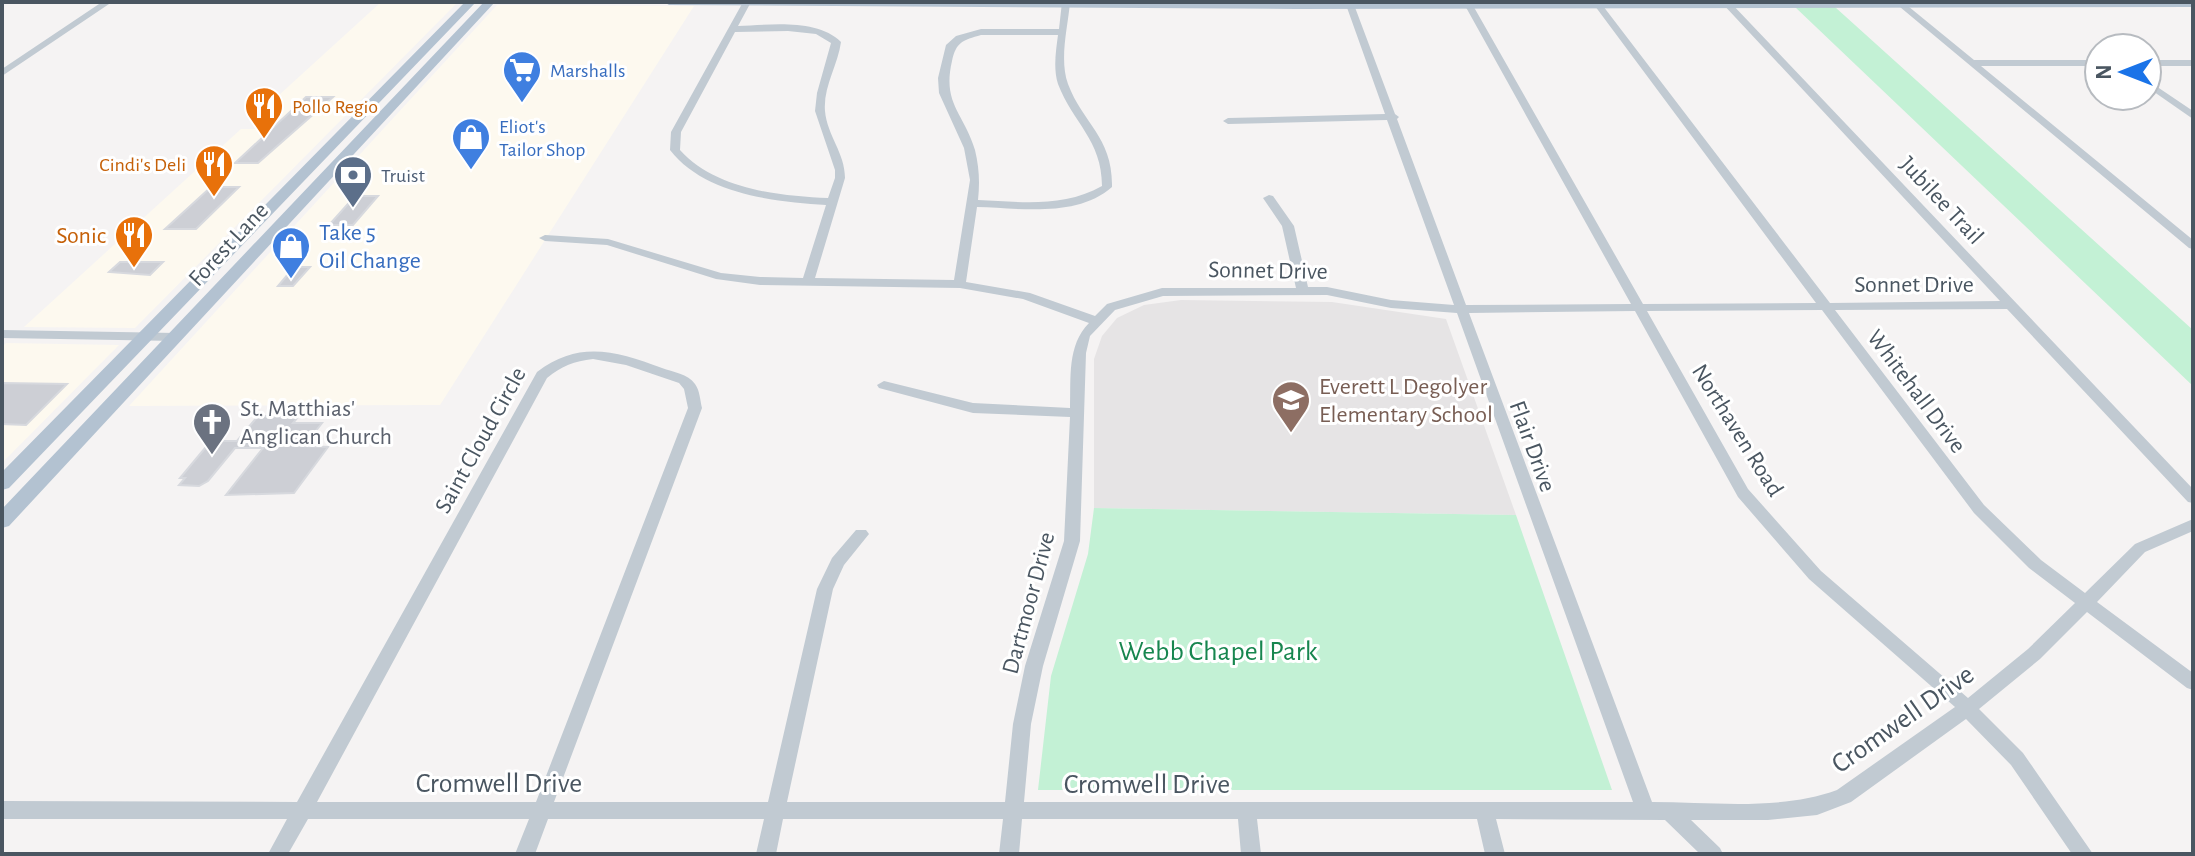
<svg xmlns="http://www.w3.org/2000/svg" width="2195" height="856" viewBox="0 0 2195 856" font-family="'Alegreya Sans',sans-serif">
  <rect width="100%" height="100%" fill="#f5f3f3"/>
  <!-- commercial -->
  <path fill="#fdf9ef" d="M380 3 456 4 135 328 24 327 241 129H261L285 107 267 106Z
    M497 5 694 6 440 405 129 406Z
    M6 343 119 345 2 463V347Z"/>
  <!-- education -->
  <path fill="#e6e4e5" d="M1181 300 1332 302 1446 319 1516 515 1094 508V359L1102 336 1117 318 1144 305Z"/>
  <!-- green -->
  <path fill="#c3f1d5" d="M1795 7H1835L2193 330V386Z
    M1094 508 1516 515 1612 790H1038L1051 676 1088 554Z"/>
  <!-- building -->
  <path fill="#cdcfd5" stroke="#d7d9de" stroke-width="2" d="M306 97H333L258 163H235Z
    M211 187H239L196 229H165Z
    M355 196H378L353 225H329Z
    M120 262H163L150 275 109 272Z
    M294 267H310L293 286H278Z
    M2 383 67 384 26 425 2 424Z
    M258 416 298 417 293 423H322L304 446 328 447 294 493 226 495 263 448H235L208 481 199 486 179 485 185 478H180L205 448 215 441H237Z"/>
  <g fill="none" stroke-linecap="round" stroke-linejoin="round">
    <!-- minor -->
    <path fill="#c1cad2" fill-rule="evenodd" d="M102 2H112L2 76V69Z
      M743 2H751L738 26C769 25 817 18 841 42 838 65 823 87 825 111 827 135 845 153 845 178L815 278 954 280 970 180 964 148 939 93 938 78 946 45 956 36 981 29H1059L1062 2H1070C1068 27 1059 59 1068 84 1083 124 1113 137 1112 187 1077 218 1020 208 977 207L966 282 1030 293 1095 316 1107 304 1162 288H1296L1282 226 1263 198 1269 195 1273 196 1294 226 1308 287H1327L1391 300 1454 305 1387 120 1228 124 1223 121 1228 118 1385 114 1345 2H1353L1395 114 1399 117 1397 119 1466 305 1631 304 1463 2H1471L1643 304 1816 303 1592 2H1600L1830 303 2000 301 1721 2H1730L2193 489V503L2188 502 2007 309 1835 310 1984 505 2041 560 2085 593 2135 544 2193 519V531L2145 552 2097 602 2193 673V690L2187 688 2087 612 2040 659 1979 709 2023 753 2093 854H2072L2011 765 1966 719 1851 802 1817 815 1768 820H1691L1720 848 1723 854H1700L1665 820 1496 819 1505 854H1485L1477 819H1257L1261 854H1241L1238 819H1022L1019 854H999L1003 819H783L776 854H756L764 819H548L535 854H515L529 819H308L288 854H268L287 819H2V801L297 802 537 372C579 340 616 351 662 368 673 372 688 374 695 384 700 391 700 400 702 408L554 802H768L817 589 832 558 856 530H866L869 534 844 565 833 589 787 802H1005L1013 724 1025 666 1064 541 1070 417 973 413 879 388 877 385 884 381 973 403 1070 408C1071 378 1067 345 1089 323L1023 299 960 288 760 285 716 279 607 245 545 241 539 238 545 235 608 239 721 273 760 277 803 278 826 205C774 202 704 194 670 150L671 132ZM788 31 816 34 831 43 817 93 815 111 835 170V178L828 198C778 196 715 189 680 150L681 132 735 32ZM981 35H1058C1056 50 1053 69 1058 84 1073 123 1102 140 1102 186 1063 208 1020 202 978 200 980 182 979 167 975 150 964 113 942 104 952 61 956 42 963 40 981 35ZM1327 295 1391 308 1457 313 1633 802H1024L1031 724 1043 666 1080 541 1086 353 1090 336 1115 310 1163 296ZM1822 310 1974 513 2029 568 2075 603 2028 649 1968 698 1821 571 1748 489 1647 311ZM1635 311 1738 497 1809 579 1955 707 1837 790C1780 811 1711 802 1652 802L1469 313ZM593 359 626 365 679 383 684 389 688 408 536 802H317L547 378C562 366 574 361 593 359Z
      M1894 2H1903L1974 60H2099V66H1981L2193 240V249L2189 248Z
      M2147 60H2193V66H2147Z
      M2147 80 2193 111V119L2147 87Z
      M2 330 176 333 182 337 176 341 2 338Z"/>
    <!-- major -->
    <path fill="#b3c2d1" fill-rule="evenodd" d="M465 2H476L9 488 2 490V472Z
      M484 2H495L9 526 2 528V509Z
      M664 2H2193V7L1296 9 669 5Z"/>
  </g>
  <!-- icons -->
  <defs>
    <symbol id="supermarket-pin" viewBox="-11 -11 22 30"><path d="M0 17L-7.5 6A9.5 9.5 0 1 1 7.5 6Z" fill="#3f7fe0" stroke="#fff"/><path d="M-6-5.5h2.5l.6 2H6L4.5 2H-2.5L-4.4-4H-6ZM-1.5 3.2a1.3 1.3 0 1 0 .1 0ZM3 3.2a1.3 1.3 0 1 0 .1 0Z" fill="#fff"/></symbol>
    <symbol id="restaurant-pin" viewBox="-11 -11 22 30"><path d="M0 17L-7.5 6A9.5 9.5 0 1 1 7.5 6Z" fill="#e8710a" stroke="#fff"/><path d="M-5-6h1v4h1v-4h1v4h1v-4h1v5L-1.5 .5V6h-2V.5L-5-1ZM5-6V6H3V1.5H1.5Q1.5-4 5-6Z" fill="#fff"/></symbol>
    <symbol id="shop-pin" viewBox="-11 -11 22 30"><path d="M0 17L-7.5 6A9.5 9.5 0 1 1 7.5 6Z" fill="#3f7fe0" stroke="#fff"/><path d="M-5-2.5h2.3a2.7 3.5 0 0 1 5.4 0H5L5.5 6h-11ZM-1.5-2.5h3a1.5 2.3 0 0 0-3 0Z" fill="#fff"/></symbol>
    <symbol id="bank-pin" viewBox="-11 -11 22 30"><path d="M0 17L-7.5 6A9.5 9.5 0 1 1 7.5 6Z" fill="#5c6f8a" stroke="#fff"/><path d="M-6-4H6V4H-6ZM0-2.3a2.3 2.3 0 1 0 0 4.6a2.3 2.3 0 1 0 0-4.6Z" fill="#fff"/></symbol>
    <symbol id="school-pin" viewBox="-11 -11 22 30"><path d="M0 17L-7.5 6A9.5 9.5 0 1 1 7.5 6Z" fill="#8d6e63" stroke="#fff"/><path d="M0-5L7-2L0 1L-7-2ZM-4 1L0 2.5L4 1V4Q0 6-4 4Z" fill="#fff"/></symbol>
    <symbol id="church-pin" viewBox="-11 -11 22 30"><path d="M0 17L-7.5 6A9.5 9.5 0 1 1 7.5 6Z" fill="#6b7280" stroke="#fff"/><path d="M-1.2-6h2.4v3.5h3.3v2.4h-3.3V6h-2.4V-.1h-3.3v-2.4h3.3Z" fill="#fff"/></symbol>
  </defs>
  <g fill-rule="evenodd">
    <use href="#supermarket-pin" x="500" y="48" width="44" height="60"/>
    <use href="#restaurant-pin" x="242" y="84" width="44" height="60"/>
    <use href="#shop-pin" x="449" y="115" width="44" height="60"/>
    <use href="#restaurant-pin" x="192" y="142" width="44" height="60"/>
    <use href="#bank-pin" x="331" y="153" width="44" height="60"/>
    <use href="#restaurant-pin" x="112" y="213" width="44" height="60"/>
    <use href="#shop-pin" x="269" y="224" width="44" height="60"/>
    <use href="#school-pin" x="1269" y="378" width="44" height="60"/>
    <use href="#church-pin" x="190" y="400" width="44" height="60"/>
  </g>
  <g text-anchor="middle" stroke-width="6" stroke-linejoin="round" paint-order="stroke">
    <!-- far-shop labels -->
    <g font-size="20" fill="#366cbe" stroke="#fff" text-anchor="start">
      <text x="550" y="77">Marshalls</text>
      <text x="499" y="133">Eliot's<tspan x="499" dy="23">Tailor Shop</tspan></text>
    </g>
    <!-- far-food labels -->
    <g font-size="20" fill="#c56008" stroke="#fff" text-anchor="start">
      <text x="292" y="113">Pollo Regio</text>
      <text x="186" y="171" text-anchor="end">Cindi's Deli</text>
    </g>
    <!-- far-service labels -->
    <g font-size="20" fill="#4e5e75" stroke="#fff" text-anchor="start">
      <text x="381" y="182">Truist</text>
    </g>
    <!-- street labels -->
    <g font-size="24" fill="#4a5661" stroke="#fff">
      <text transform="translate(1942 200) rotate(47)" y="8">Jubilee Trail</text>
      <text transform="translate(228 244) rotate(-47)" y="8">Forest Lane</text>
      <text transform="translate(1268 270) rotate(1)" y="8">Sonnet Drive</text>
      <text x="1914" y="292">Sonnet Drive</text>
      <text transform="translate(1917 391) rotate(53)" y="8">Whitehall Drive</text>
      <text transform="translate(1738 430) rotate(58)" y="8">Northaven Road</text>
      <text transform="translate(480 440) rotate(-61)" y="8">Saint Cloud Circle</text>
      <text transform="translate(1533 446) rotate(70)" y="8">Flair Drive</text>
      <text transform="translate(1028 603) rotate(-75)" y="8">Dartmoor Drive</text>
    </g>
    <!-- shop labels -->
    <g font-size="24" fill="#366cbe" stroke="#fff" text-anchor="start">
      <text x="319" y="240">Take 5<tspan x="319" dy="28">Oil Change</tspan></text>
    </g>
    <!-- food labels -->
    <g font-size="24" fill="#c56008" stroke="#fff" text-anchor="end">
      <text x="106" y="243">Sonic</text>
    </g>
    <!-- education labels -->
    <g font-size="24" fill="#785e54" stroke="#fff" text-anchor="start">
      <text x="1319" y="394">Everett L Degolyer<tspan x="1319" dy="28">Elementary School</tspan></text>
    </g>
    <!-- worship labels -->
    <g font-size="24" fill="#5b616d" stroke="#fff" text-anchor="start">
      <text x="240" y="416">St. Matthias'<tspan x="240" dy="28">Anglican Church</tspan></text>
    </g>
    <!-- near-park labels -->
    <g font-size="28" fill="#17864f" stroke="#fff">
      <text x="1218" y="660">Webb Chapel Park</text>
    </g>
    <!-- near-street labels -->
    <g font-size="28" fill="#4a5661" stroke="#fff">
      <text transform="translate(1902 718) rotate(-35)" y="10">Cromwell Drive</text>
      <text x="499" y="792">Cromwell Drive</text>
      <text x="1147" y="793">Cromwell Drive</text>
    </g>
  </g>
  <!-- border -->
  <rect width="2195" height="856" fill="none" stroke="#4a5661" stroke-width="8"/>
  <!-- north arrow -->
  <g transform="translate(2123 72) rotate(270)"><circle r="38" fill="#ffffff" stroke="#b7bbc0" stroke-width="2"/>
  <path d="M0-6L14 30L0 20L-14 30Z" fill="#1a73e8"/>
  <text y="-12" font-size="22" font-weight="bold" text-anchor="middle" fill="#4a5661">N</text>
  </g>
</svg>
